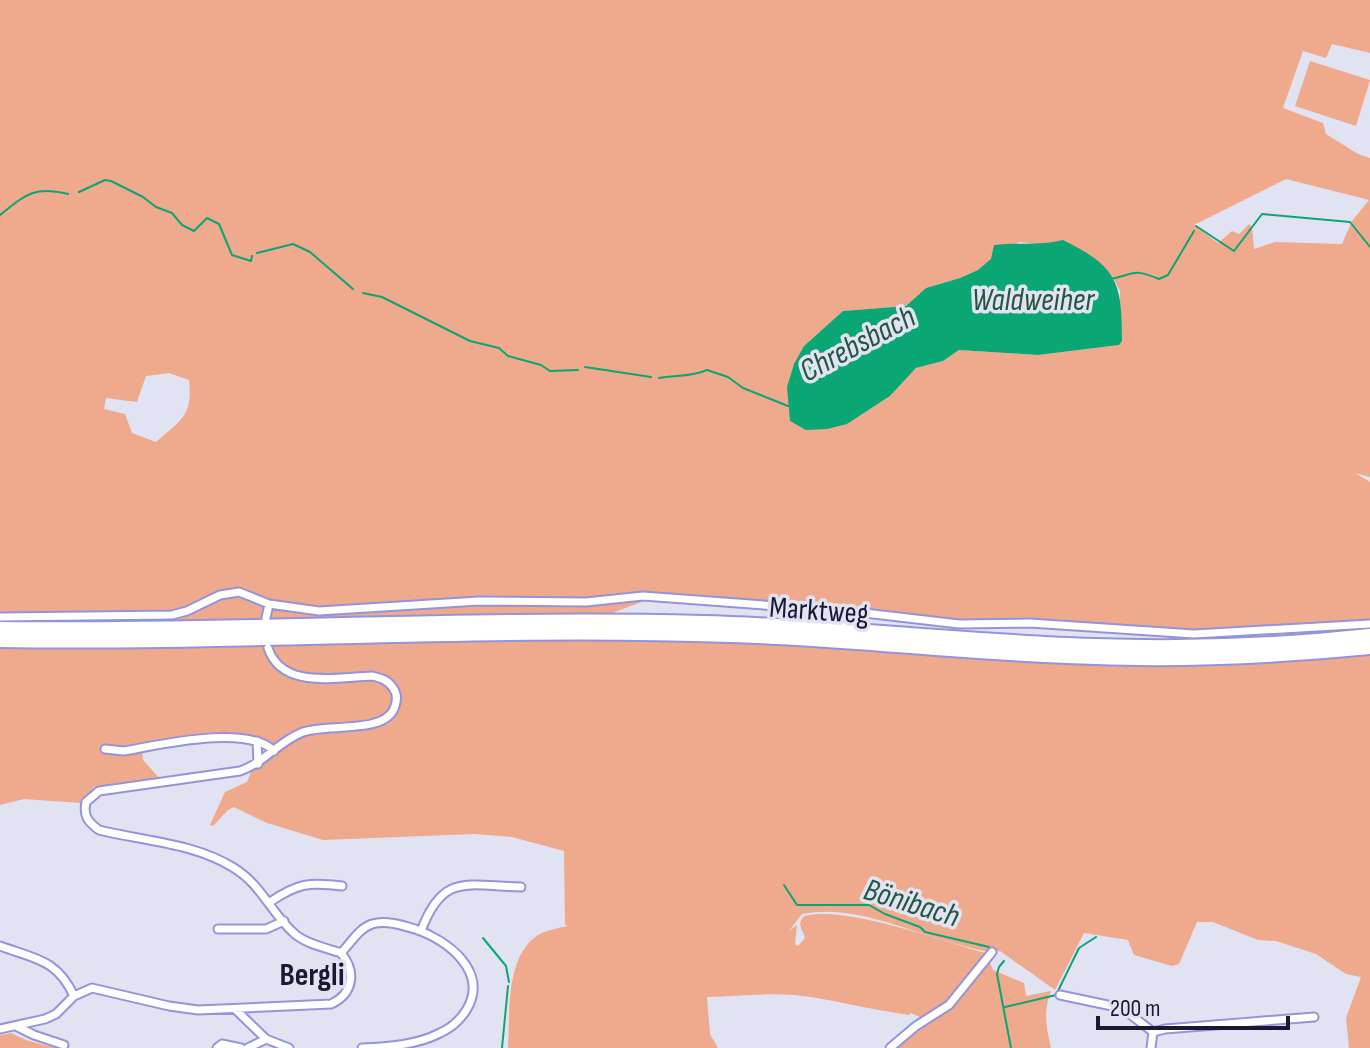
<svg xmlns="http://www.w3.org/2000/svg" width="1370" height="1048" viewBox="0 0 1370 1048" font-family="'Sofia Sans Condensed',sans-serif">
  <rect width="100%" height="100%" fill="#e2e3f2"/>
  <!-- green -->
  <path fill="#efa98d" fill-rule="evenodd" d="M0 0H1370V53L1332 44 1326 58 1303 51 1283 108 1323 123 1326 134 1358 154 1370 158V477L1355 473 1370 482V620L1216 631 1076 621 952 620 865 610 663 594 612 613 341 619 342 644C485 639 629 636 772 643 971 654 1170 679 1370 654V1048H1349L1346 1018 1361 977 1346 974 1316 954 1276 941 1258 940 1213 922H1197L1179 964 1172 966 1134 955 1128 940 1084 933 1055 990 1000 951C984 954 966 946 950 942 904 929 850 904 802 914L789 931 797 925 795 944 798 946 805 938C803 929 796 925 804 916 847 905 940 941 986 953L993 970 1024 983 1026 996 1051 991C1043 1011 1046 1027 1051 1048H893L926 1020 911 1013 909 1015C871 1010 832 999 794 995 765 993 735 996 707 997L710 1034 718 1048H508C510 1014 505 956 538 935 547 930 558 928 568 926L565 925 564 851 512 837 474 834 323 840 267 823 234 807 228 810 213 826 210 825 225 792 247 782 253 767 273 751 236 737 142 748 143 760 162 781 94 787 80 803 24 799 0 805ZM1286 179 1369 200 1352 221 1342 244 1275 242 1254 249 1252 227 1249 224 1239 234 1232 231 1218 243 1194 225ZM1019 242 1046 245 1113 278 1120 291 1119 345 1038 355 959 350 943 361 916 368 890 396 847 424 804 346 843 311 906 306 926 288 960 278 978 270ZM169 373 189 380C193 416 181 420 156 442L132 433 125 414 104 409 106 398 137 402 146 376Z
    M1310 61 1370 80 1356 126 1295 106Z
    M11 1033 26 1040 56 1048H0V1035Z"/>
  <!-- water -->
  <path fill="#0aa674" d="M1063 240C1118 267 1122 283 1122 341L1119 345 1038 355 959 350 943 361 916 368 890 396 847 424 827 429 806 430 790 421 787 387 794 364 804 346 843 311 906 306 926 288 960 278 978 270 991 259 994 245C1017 242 1040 246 1063 240Z"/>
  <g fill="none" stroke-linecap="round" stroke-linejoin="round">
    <!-- stream -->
    <path stroke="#0aa674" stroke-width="2" d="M79 192 105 180 111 181 143 197 156 207 172 213 182 225 194 231 207 218 219 224 232 255 251 261 252 256
      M0 215C26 194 34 186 68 194
      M1196 226 1234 251 1262 214 1350 222 1370 247
      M257 253 293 244 310 252 353 289
      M1111 279C1136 274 1132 268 1159 279L1168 275 1194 231
      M363 293 382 297 470 341 499 348 508 356 541 365 550 371 578 370
      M585 367 651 377
      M659 378C676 375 692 377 707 370L728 377 743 388 788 406
      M784 885 797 905H869L885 914 920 927 925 932 989 947
      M483 938 506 966 509 982
      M1004 961 999 967 997 974 1011 1048
      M1005 1007 1056 995 1079 948 1096 937
      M502 1048 508 986"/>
    <defs>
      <path id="minor" d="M0 617 172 615 187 611 220 595 239 592 269 604 319 611 479 601 586 602 643 596 856 612 959 624 1030 623 1194 634 1370 624
        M266 618 269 604
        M257 741 258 764
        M105 749 124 751C159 745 247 724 274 751
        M270 902C298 883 309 882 342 886
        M218 929H266L284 921
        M421 931C443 872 467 886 521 887
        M0 946C35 959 57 959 74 996
        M341 953C351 943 358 929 372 924 386 920 402 925 415 929 447 940 489 971 467 1009 461 1019 451 1028 440 1033 417 1045 387 1047 362 1048
        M1060 995 1112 1006 1131 1015 1153 1032
        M235 1009 266 1039 289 1048
        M16 1026 34 1035 64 1045
        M0 1029 45 1019 56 1014 74 996 92 988 169 1006 198 1010 331 1004C353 994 357 972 341 953 327 948 309 945 296 935 272 915 262 885 234 868 195 843 143 841 99 830 88 822 83 816 86 802L99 791 240 771C264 763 279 741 303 732 326 723 387 735 395 706 397 700 397 693 393 688 388 680 381 678 372 676 337 677 282 690 268 648
        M1153 1032 1165 1029 1314 1017
        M217 1048 222 1044 241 1048
        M248 1048 266 1039
        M890 1048 916 1026 949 1005 992 952
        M1151 1048 1153 1032"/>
      <path id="motorway" d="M0 629C234 632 468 617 703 623 834 626 964 642 1095 646 1186 649 1279 646 1370 636
        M0 640C243 644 487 626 730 635 843 638 955 652 1067 656 1168 661 1269 657 1370 647"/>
    </defs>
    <!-- minor casing -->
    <use href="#minor" stroke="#9394da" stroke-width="11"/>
    <!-- motorway casing -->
    <use href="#motorway" stroke="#9394da" stroke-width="18"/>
    <!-- minor -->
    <use href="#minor" stroke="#fff" stroke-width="7"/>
    <!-- motorway -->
    <use href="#motorway" stroke="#fff" stroke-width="14"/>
  </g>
  <g text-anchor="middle" stroke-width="7" stroke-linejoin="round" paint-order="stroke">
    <!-- street labels -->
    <g font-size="30" fill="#1a1934" stroke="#e2e3f2">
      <text transform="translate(819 610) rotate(4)" y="10">Marktweg</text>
    </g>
    <!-- water labels -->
    <g font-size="32" font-style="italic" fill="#235740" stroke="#e2e3f2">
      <text x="1033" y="310">Waldweiher</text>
      <text transform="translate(857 343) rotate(-28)" y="11">Chrebsbach</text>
      <text transform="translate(912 902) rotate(17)" y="11">Bönibach</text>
    </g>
    <!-- neighbourhood labels -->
    <g font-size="32" font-weight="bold" fill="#1a1934" stroke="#e2e3f2">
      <text x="312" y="985">Bergli</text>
    </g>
  </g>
  <!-- scale -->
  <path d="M1098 1016v12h190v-12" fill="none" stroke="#1a1934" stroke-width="4"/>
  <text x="1110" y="1016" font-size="24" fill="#1a1934" stroke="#e2e3f2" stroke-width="6" paint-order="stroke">200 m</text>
</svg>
